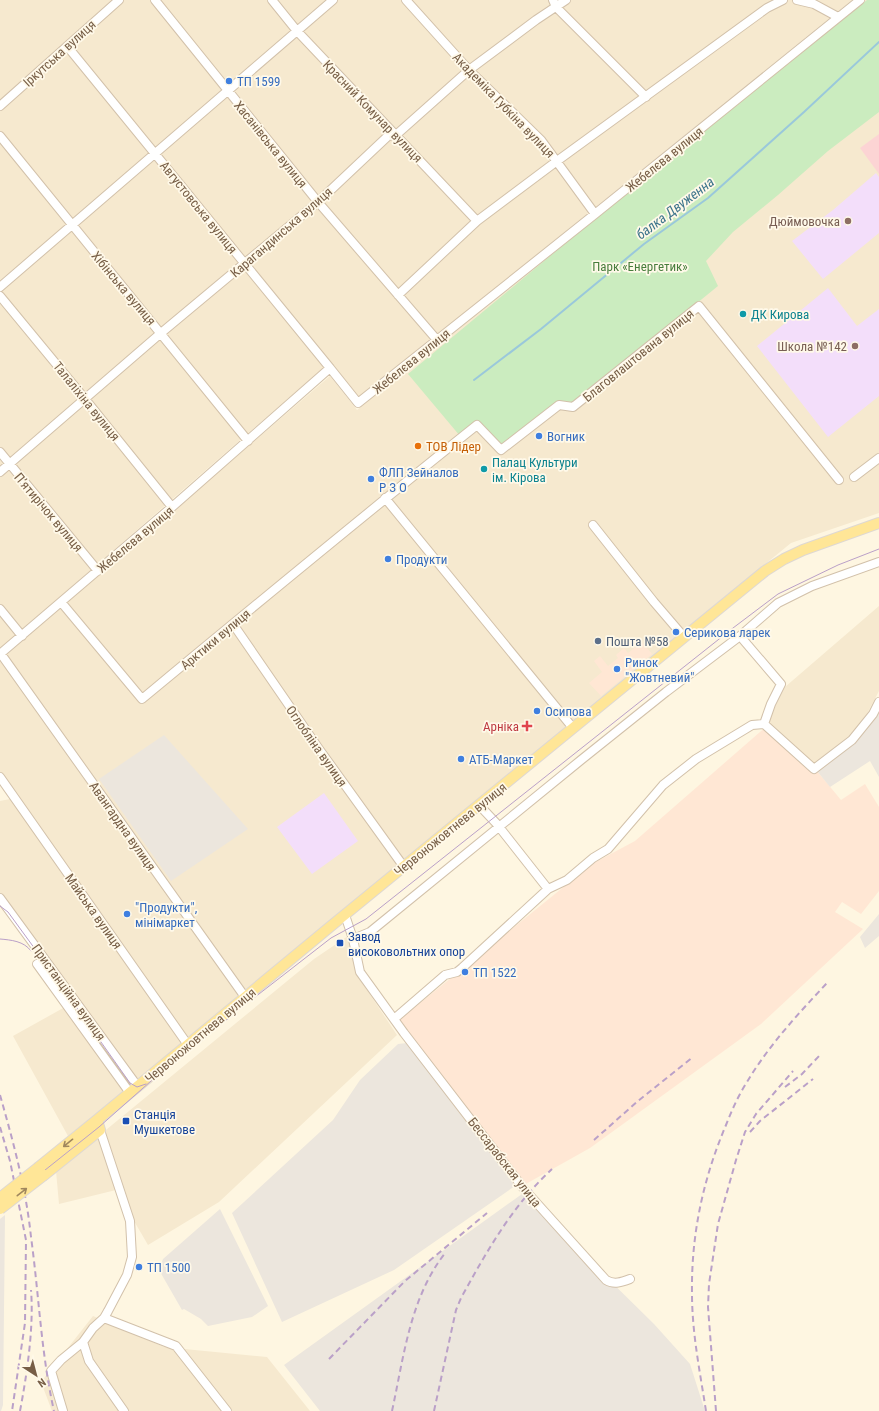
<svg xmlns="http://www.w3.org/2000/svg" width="879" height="1411" viewBox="0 0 879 1411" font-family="'Roboto Condensed',sans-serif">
  <rect width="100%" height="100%" fill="#fef6e1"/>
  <!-- residential -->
  <path fill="#f6e9cf" d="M0 0H852L359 398 330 362 0 649Z
    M864 0H879V513L791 543 244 991 6 655 330 376 357 410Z
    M879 606V691L868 712 849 739 813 765 767 723 785 687Z
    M0 659 240 994 188 1039 0 772Z
    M10 799 182 1044 137 1082 0 895V801Z
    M348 936 357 975 397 1035 219 1202 148 1245 116 1190 59 1204 56 1171 314 959Z
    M65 1007 125 1092 68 1136 13 1036Z
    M93 1316 164 1347 267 1357 310 1411H52L41 1382Z"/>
  <!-- commercial -->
  <path fill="#ffe7d4" d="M642 642 652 654 601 696 589 683 602 672 594 661 600 656 608 666 618 658 616 655 624 648 628 653Z
    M768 725 812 765 841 800 865 784 879 807V891L861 914 842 902 835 912 863 929 761 1024 590 1148 524 1185 399 1020 592 864 635 841Z"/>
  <!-- industrial -->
  <path fill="#ece6dd" d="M879 711V777L870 761 830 787 817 771Z
    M164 735 248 829 171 881 99 779Z
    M879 914V936L865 948 860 937Z
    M407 1043 515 1186 394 1270 282 1322 232 1213 333 1120 360 1080 398 1044Z
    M522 1194 654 1324 690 1364 705 1411H320L284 1365Z
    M220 1209 268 1306 252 1317 208 1326 201 1319 184 1309 182 1310 159 1270 163 1259Z
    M5 1215 3 1405 1 1411H0V1219Z"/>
  <!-- education -->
  <path fill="#f3defa" d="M876 173 879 177V233L823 279 792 241 833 210Z
    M828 288 857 326 879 309V396L828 437 757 346Z
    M324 793 358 841 312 874 277 827Z"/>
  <!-- medical -->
  <path fill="#fcd4d4" d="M879 134V174L860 148Z"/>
  <!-- green -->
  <path fill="#cbecbf" d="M867 0H879V112L828 151 778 195 733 232 706 261 718 286 572 405 559 403 501 447 477 423 460 436 408 374 597 217Z"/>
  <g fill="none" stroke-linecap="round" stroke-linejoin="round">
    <!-- stream -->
    <path stroke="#9ac8db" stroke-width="2" d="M474 380 541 329 644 244 708 198 804 112 879 42"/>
    <defs>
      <path id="minor" d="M155 0 318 202 437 340
        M272 0 297 31 477 221
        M406 0 469 70 541 140 595 214
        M553 0 556 7 646 97
        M797 0 814 4 838 17
        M67 46 330 368
        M0 106 119 0
        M0 136 248 441
        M0 287 333 0
        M398 295 477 221 557 161 767 8 783 0
        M0 296 85 399 172 507
        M0 452 98 571
        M0 472 161 333 318 202 388 136 396 135 469 70 536 20 566 0
        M854 477 879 458
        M385 498 573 728
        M593 525 654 602 684 637
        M61 602 142 699C253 607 364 515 477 425L501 450 559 405 573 407 699 306 839 480
        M0 609 22 636
        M233 624 319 749 404 867
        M0 654 172 507 330 368 358 403 595 214 860 0
        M1 654 245 997
        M764 724 814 769 852 740 873 714 879 702
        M0 777 188 1045
        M479 805 496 823 548 889 567 880 593 858 608 849 663 785 696 759 752 725 764 724 771 704 781 684 740 636
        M0 898 138 1087
        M345 915 353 939 360 972 404 1033 524 1189 606 1280C614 1285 622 1282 630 1279
        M353 939 370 932 581 760 666 692 740 636 778 603 812 586 879 562
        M37 964 130 1093
        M394 1019 445 975 457 972 462 968 548 889
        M100 1130 130 1221 132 1257 127 1275 108 1311 104 1318 93 1328 83 1342 89 1361 124 1411
        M104 1318 176 1346 227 1411
        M63 1411 51 1371 61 1360 83 1342"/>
      <path id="major" d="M39 1167 97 1120 331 926 765 571 784 559 803 550 879 523
        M44 1175 100 1130 97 1120"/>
    </defs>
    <!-- minor casing -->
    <use href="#minor" stroke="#d2c1aa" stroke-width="10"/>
    <!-- major casing -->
    <use href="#major" stroke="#ded8d3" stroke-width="12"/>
    <!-- minor -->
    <use href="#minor" stroke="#fff" stroke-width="8"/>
    <!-- major -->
    <use href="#major" stroke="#ffe697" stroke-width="10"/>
    <!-- tram -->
    <path stroke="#baa0c8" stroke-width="1" d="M0 906 8 912 43 960 130 1083 137 1087 146 1084
      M0 939C11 940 24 941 31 951
      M0 1206 99 1127 151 1081 241 1008 331 938 366 919 733 628 778 594 838 565 879 549"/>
    <!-- rail -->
    <path stroke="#baa0c8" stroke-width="2" stroke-dasharray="6 4" stroke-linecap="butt" d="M785 1087 802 1074 821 1054
      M0 1095C13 1141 26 1188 31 1237 39 1295 41 1353 54 1411
      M0 1127 10 1161 26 1240 25 1323 12 1411
      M750 1132 760 1121 813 1079
      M594 1140 638 1101 693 1057
      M329 1359 405 1281 487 1213
      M20 1411C27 1374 34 1327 31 1290
      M392 1411C404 1356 410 1297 446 1252
      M434 1411 456 1310 461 1298C487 1251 512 1206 552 1169
      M706 1411C700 1372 692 1333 692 1294 691 1235 703 1179 726 1125 732 1110 738 1096 747 1082 769 1045 798 1014 827 983
      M716 1411 708 1307 709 1284 718 1224 736 1160 745 1132 756 1114 793 1071"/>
    <defs>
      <path id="major-bridge" d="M0 1198 39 1167
        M0 1209 44 1175"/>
    </defs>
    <!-- major-bridge casing -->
    <use href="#major-bridge" stroke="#ded8d3" stroke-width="12" stroke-linecap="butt"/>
    <!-- major-bridge -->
    <use href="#major-bridge" stroke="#ffe697" stroke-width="10"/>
  </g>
  <!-- one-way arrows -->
  <defs><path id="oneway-shaft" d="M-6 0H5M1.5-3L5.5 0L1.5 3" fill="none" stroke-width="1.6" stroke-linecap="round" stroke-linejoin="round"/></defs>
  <g stroke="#a0875e">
    <use href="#oneway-shaft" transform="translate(68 1143) rotate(141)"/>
    <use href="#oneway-shaft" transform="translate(22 1192) rotate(-38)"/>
  </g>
  <!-- markers -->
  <g fill="#3f7fe0" stroke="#fff9e9" stroke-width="1.5">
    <circle cx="229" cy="81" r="4"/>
    <circle cx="539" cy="436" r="4"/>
    <circle cx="371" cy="479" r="4"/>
    <circle cx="388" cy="559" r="4"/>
    <circle cx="676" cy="632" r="4"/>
    <circle cx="617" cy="669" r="4"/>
    <circle cx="537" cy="711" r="4"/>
    <circle cx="461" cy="759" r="4"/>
    <circle cx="127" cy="914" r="4"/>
    <circle cx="465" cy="972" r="4"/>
    <circle cx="139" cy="1267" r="4"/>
  </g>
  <g fill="#8d6e63" stroke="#fff9e9" stroke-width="1.5">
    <circle cx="848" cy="221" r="4"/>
    <circle cx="855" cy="346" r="4"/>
  </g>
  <g fill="#0f9aa8" stroke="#fff9e9" stroke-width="1.5">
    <circle cx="743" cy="314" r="4"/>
    <circle cx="484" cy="469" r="4"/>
  </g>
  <circle fill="#e8710a" stroke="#fff9e9" stroke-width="1.5" cx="418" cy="446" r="4"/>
  <circle fill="#5c6f8a" stroke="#fff9e9" stroke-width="1.5" cx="598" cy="641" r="4"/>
  <path fill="#e0444e" stroke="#fff9e9" stroke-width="1.5" d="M525 720h4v4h4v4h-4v4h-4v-4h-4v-4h4z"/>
  <g fill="#1a4fb4" stroke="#fff9e9" stroke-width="1.5">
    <rect x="336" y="939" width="8" height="8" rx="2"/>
    <rect x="122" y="1117" width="8" height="8" rx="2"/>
  </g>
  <g text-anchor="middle" stroke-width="3.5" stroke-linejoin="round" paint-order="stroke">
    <!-- street labels -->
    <g font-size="13" fill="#775e46" stroke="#fff9e9">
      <text transform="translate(59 53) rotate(-42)" y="5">Іркутська вулиця</text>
      <text transform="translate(504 105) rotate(46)" y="5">Академіка Губкіна вулиця</text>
      <text transform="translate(373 111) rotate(46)" y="5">Красний Комунар вулиця</text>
      <text transform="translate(271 144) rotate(51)" y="5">Хасанівська вулиця</text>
      <text transform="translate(664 159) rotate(-39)" y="5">Жебелєва вулиця</text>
      <text transform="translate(199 207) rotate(51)" y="5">Августовська вулиця</text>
      <text transform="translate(281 232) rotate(-41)" y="5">Карагандинська вулиця</text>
      <text transform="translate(124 288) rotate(50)" y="5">Хібінська вулиця</text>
      <text transform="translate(638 355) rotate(-39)" y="5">Благовлаштована вулиця</text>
      <text transform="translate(411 361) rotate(-39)" y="5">Жебелєва вулиця</text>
      <text transform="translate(87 401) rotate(51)" y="5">Талаліхіна вулиця</text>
      <text transform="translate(49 512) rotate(50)" y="5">П’ятирічок вулиця</text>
      <text transform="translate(135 539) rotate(-40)" y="5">Жебелєва вулиця</text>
      <text transform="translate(215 639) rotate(-40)" y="5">Арктики вулиця</text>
      <text transform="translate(317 746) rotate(55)" y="5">Оглобліна вулиця</text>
      <text transform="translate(123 826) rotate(55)" y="5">Авангардна вулиця</text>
      <text transform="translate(450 829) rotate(-39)" y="5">Червоножовтнева вулиця</text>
      <text transform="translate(94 911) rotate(55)" y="5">Майська вулиця</text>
      <text transform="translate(69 992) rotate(54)" y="5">Пристанційна вулиця</text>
      <text transform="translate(200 1035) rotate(-40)" y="5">Червоножовтнева вулиця</text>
      <text transform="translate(505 1162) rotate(52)" y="5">Бессарабская улица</text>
    </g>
    <!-- shop labels -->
    <g font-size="13" fill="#366cbe" stroke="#fff9e9" text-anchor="start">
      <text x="237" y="86">ТП 1599</text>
      <text x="547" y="441">Вогник</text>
      <text x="379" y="477">ФЛП Зейналов<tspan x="379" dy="15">Р З О</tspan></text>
      <text x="396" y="564">Продукти</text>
      <text x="684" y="637">Серикова ларек</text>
      <text x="625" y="667">Ринок<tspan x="625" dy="15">"Жовтневий"</tspan></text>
      <text x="545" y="716">Осипова</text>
      <text x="469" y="764">АТБ-Маркет</text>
      <text x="135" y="912">"Продукти",<tspan x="135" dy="15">мінімаркет</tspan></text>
      <text x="473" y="977">ТП 1522</text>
      <text x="147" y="1272">ТП 1500</text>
    </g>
    <!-- education labels -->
    <g font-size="13" fill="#785e54" stroke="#fff9e9" text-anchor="end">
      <text x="840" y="226">Дюймовочка</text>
      <text x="847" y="351">Школа №142</text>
    </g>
    <!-- park labels -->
    <g font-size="13" fill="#487e3d" stroke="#fff9e9">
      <text x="640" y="271">Парк «Енергетик»</text>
    </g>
    <!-- culture labels -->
    <g font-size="13" fill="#0d838f" stroke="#fff9e9" text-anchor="start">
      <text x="751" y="319">ДК Кирова</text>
      <text x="492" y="467">Палац Культури<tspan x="492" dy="15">ім. Кірова</tspan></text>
    </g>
    <!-- food labels -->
    <g font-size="13" fill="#c56008" stroke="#fff9e9" text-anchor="start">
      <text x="426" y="451">ТОВ Лідер</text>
    </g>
    <!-- service labels -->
    <g font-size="13" fill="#4e5e75" stroke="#fff9e9" text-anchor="start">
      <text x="606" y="646">Пошта №58</text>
    </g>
    <!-- health labels -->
    <g font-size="13" fill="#be3a42" stroke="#fff9e9" text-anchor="end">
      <text x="519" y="731">Арніка</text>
    </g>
    <!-- transit labels -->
    <g font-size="13" fill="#164399" stroke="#fff9e9" text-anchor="start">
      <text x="348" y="941">Завод<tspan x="348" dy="15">високовольтних опор</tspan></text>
      <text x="134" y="1119">Станція<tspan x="134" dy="15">Мушкетове</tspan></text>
    </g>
    <!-- water labels -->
    <g font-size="14" font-style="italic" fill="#3e758c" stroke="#fff9e9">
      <text transform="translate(675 208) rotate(-37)" y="5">балка Двуженна</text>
    </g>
  </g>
  <!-- north arrow -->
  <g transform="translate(36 1375) rotate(144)" stroke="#fff9e9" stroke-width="3" paint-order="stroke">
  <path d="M0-3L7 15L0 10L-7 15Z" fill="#775e46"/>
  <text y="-6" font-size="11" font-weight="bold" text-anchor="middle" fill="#775e46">N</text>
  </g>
</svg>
